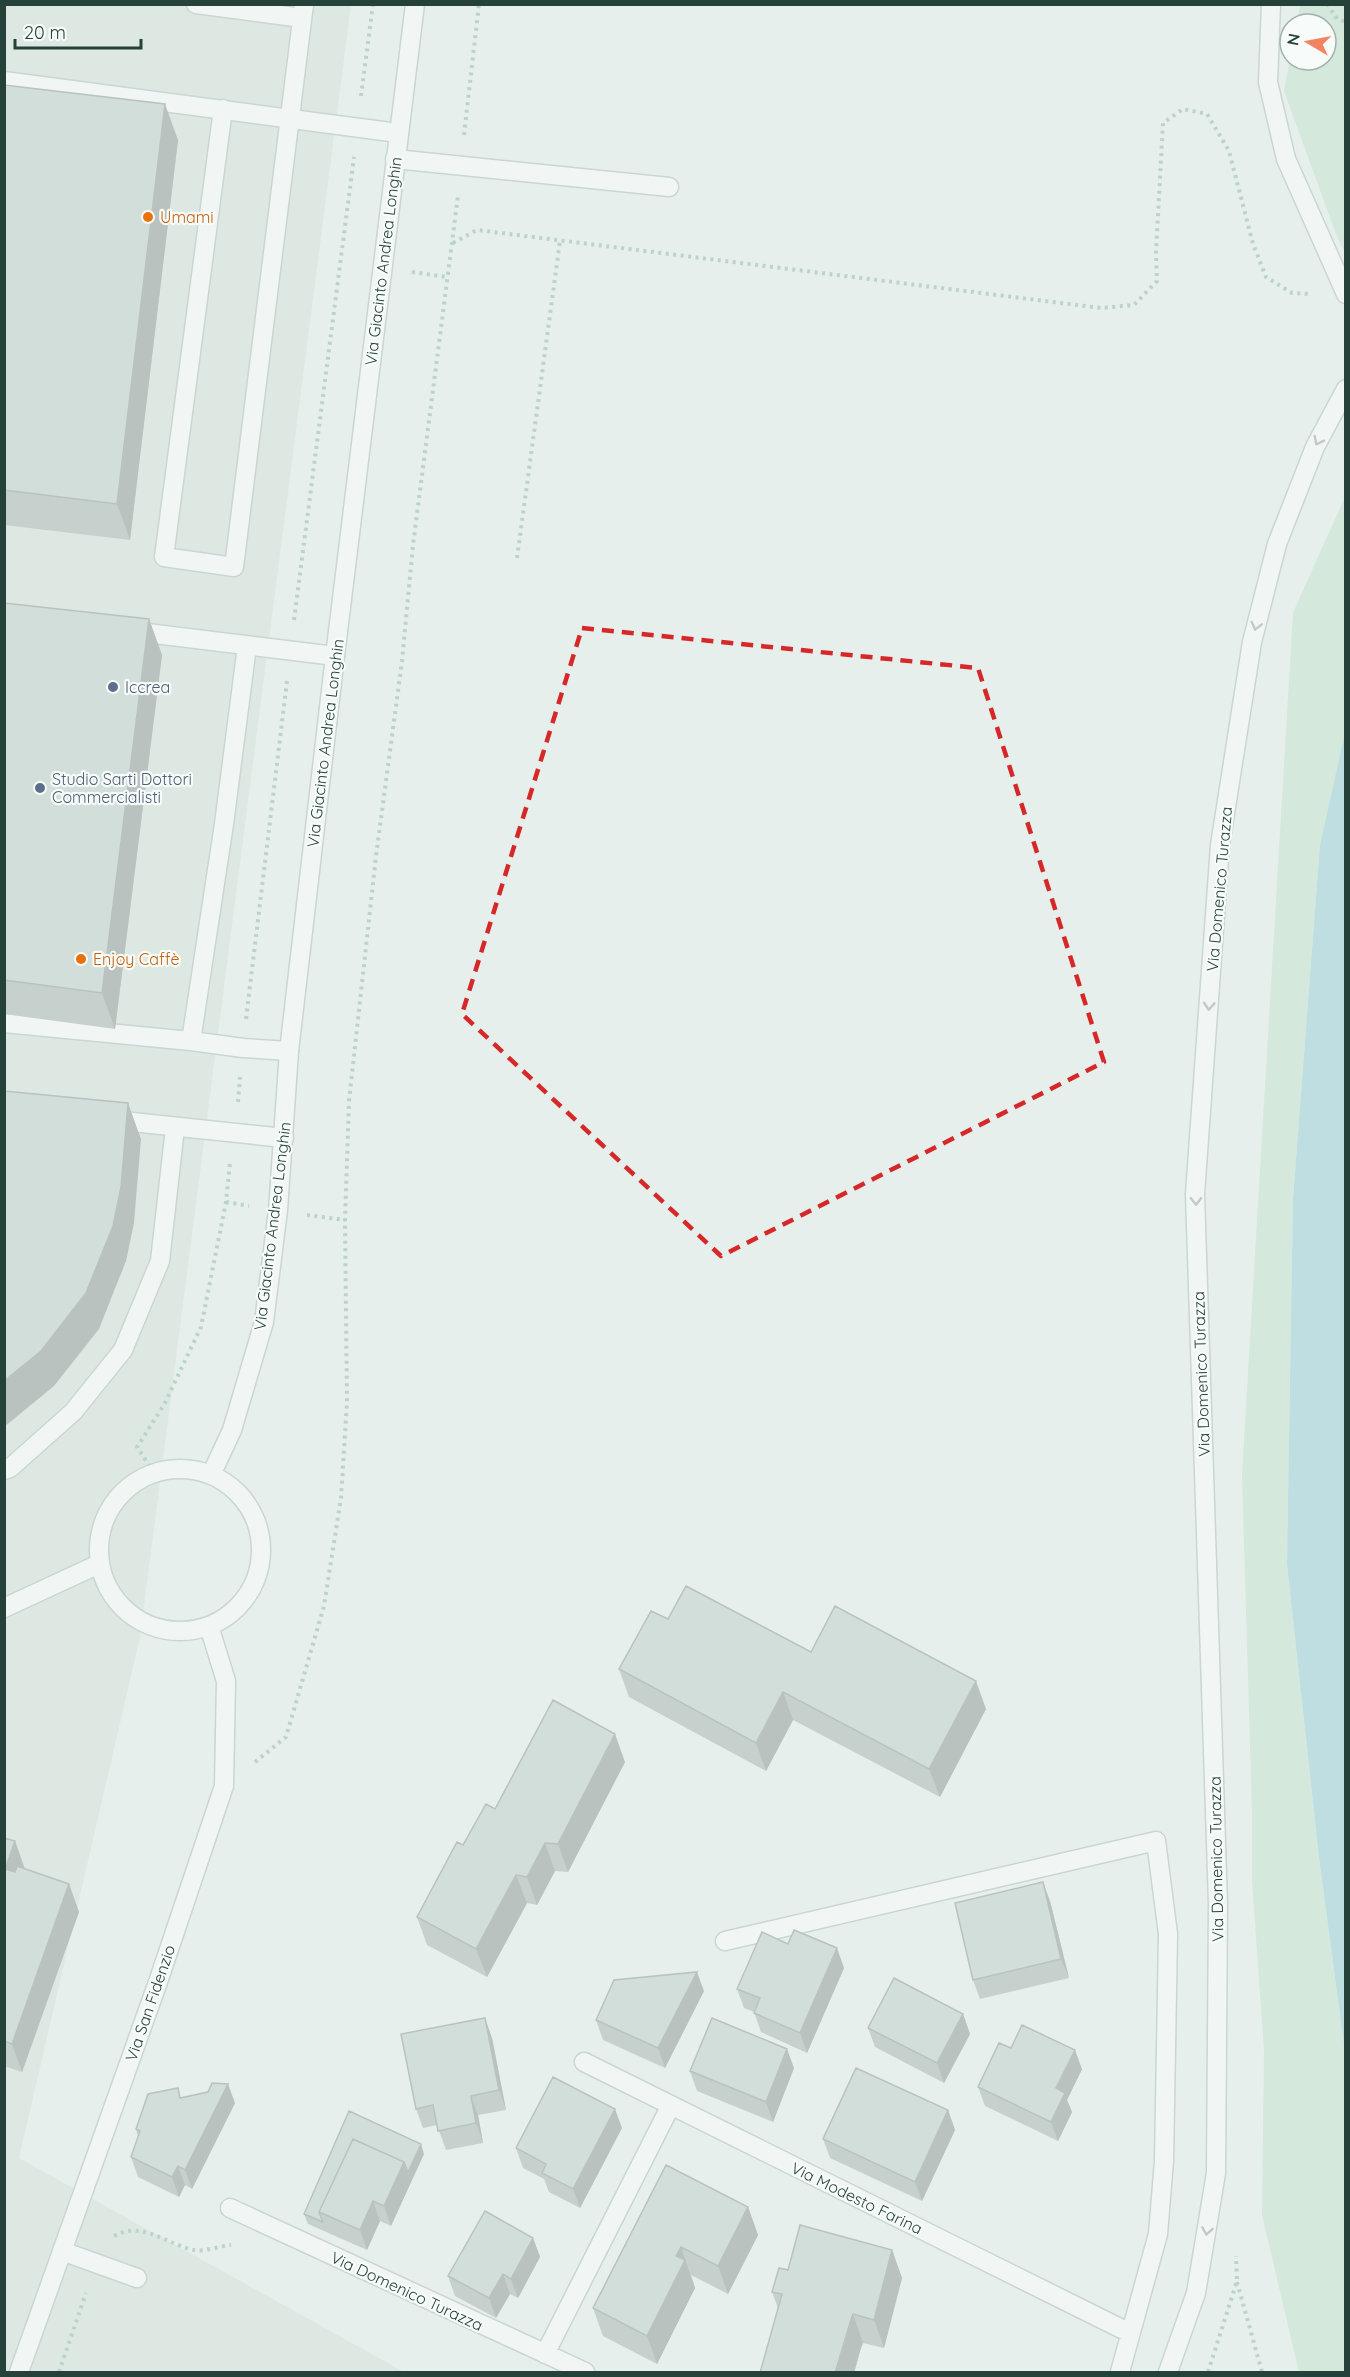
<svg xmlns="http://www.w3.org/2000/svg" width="1350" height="2377" viewBox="0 0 1350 2377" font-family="Quicksand,sans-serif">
  <rect width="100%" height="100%" fill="#e6efeb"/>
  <!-- built -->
  <path fill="#d4dfda" d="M5 5H351L140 1637 19 2158 404 2372H5Z"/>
  <!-- green -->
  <path fill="#bfe0c8" d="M1300 5H1345V253L1336 234 1284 91 1290 59 1326 60V24H1297Z
    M1345 497V732L1320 845 1293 1199 1287 1564 1319 1857 1345 2052V2372H1299L1262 2215 1264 2050 1252 1880V1812L1242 1475 1293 613Z"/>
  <!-- water -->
  <path fill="#8ec9d4" d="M1345 732H1346L1345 2052 1319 1857 1287 1564 1293 1199 1320 845Z"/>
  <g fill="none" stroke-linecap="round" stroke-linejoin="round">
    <defs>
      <path id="lane" d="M196 4 302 18
        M4 81 398 133
        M223 109 164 557 234 567 304 4
        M395 159 669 187
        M131 631 335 656
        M4 1023 191 1041 224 824 247 646
        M191 1041 243 1048 289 1051
        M113 1120 284 1138
        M4 1470 10 1468 73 1412 123 1350 160 1261 175 1128
        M62 2251 137 2278"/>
      <path id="street" d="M1271 4 1268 82 1286 159 1346 294
        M99 1550a81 81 0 1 1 162 0a81 81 0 1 1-162 0Z
        M211 1475 232 1430 264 1322 278 1210 289 1051 335 656 415 4
        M4 1608 99 1564
        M725 1941 1156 1841 1168 1934 1164 2161 1158 2234 1120 2372
        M584 2062 1130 2333
        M230 2208 585 2372
        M545 2354 671 2105
        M19 2372 158 1982 224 1786 226 1681 209 1626"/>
      <path id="secondary" d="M1168 2372 1196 2293 1216 2173 1218 1904 1195 1194 1220 845 1252 642 1277 544 1315 447 1346 389"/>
    </defs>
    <!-- lane casing -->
    <use href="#lane" stroke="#a8b8b2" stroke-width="21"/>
    <!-- street casing -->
    <use href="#street" stroke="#a8b8b2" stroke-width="21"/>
    <!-- secondary casing -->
    <use href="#secondary" stroke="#a4bbb3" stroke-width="21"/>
    <!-- path -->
    <path stroke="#86b3a5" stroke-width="4" stroke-dasharray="3 4.5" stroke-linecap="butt" d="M1327 4 1337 19 1346 22
      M361 96 373 4
      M464 135 479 4
      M453 243 477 230 1101 308 1134 305 1157 281 1156 252 1163 123 1183 109 1207 114 1229 151 1253 244 1266 277 1292 293 1311 294
      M412 272 447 277
      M517 558 560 241
      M294 620 354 157
      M246 1019 287 681
      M238 1102 240 1077
      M226 1202 249 1206
      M307 1215 345 1220
      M154 1473 137 1447 164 1405 201 1327 226 1202 230 1163
      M255 1762 286 1737 324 1606 341 1498 347 1402 345 1220 349 1101 376 856 402 661 413 545 458 196
      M114 2236C142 2220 168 2245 194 2250 204 2252 220 2246 231 2245
      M1237 2282 1262 2372
      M59 2372 86 2293
      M1208 2372 1237 2281 1236 2256"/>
    <!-- lane -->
    <use href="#lane" stroke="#fff" stroke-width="18"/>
    <!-- street -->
    <use href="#street" stroke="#fff" stroke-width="18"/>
    <!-- secondary -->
    <use href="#secondary" stroke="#fff" stroke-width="18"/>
  </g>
  <!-- wall -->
  <path fill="#a1aea9" d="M4 85 178 140 130 540 4 525Z
    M4 603 149 619 162 655 115 1029 4 1014Z
    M668 1619 986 1709 940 1797 793 1720 766 1771 629 1697 619 1669Z
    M625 1762 568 1872 555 1871 537 1905 527 1903 487 1977 427 1945 417 1917 463 1845 495 1809Z
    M4 1838 15 1841 25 1869 69 1884 79 1912 22 2072 4 2066Z
    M1050 1901 1069 1978 980 1999 973 1980Z
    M844 1968 807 2053 761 2032 754 2012 744 2008 737 1989Z
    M704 1991 665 2068 603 2040 596 2020Z
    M963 2014 970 2034 944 2083 875 2047 868 2028Z
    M492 2038 506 2110 478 2115 483 2143 446 2150 437 2125 423 2128 416 2109Z
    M1011 2048 1082 2069 1067 2100 1072 2112 1058 2141 985 2106 978 2087Z
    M794 2068 773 2122 697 2091 690 2071Z
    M182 2097 235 2103 192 2189 185 2185 179 2197 138 2177 131 2157 138 2137 136 2129Z
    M948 2110 955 2130 922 2201 830 2158 823 2139Z
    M622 2128 580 2208 549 2192 544 2179 523 2168 516 2148Z
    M424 2154 391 2226 380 2221 367 2250 308 2224 304 2214Z
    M666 2165 748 2207 758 2235 728 2294 691 2275 695 2288 657 2364 603 2336 593 2308Z
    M533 2238 540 2257 518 2298 510 2294 496 2318 455 2296 448 2276Z
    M892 2250 902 2278 884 2348 863 2343 860 2351 854 2373H760L778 2308 772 2292 788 2270Z"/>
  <!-- shaded-wall -->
  <path fill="#838d89" d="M165 104 178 140 130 540 117 504Z
    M149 619 162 655 115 1029 102 993Z
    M128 1103 141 1139 134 1223 126 1261 99 1329 54 1386 4 1427V1381Z
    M976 1681 986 1709 940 1797 929 1769Z
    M783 1692 793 1720 766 1771 756 1743Z
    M615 1734 625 1762 568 1872 558 1844Z
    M15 1841 25 1870 16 1897 5 1869Z
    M545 1843 555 1871 537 1905 527 1877Z
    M516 1875 527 1903 487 1977 476 1949Z
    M1043 1882 1050 1901 1069 1978 1061 1959Z
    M69 1884 79 1912 22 2072 12 2044Z
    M837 1948 844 1968 807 2053 800 2033Z
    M697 1972 704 1991 665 2068 658 2048Z
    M963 2014 970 2034 944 2083 937 2063Z
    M485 2018 492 2038 506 2110 499 2090Z
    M787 2049 794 2068 773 2122 766 2102Z
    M1075 2050 1082 2069 1067 2100 1072 2112 1058 2141 1051 2122 1056 2088Z
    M228 2084 235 2103 192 2189 185 2170Z
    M471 2096 478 2115 483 2143 476 2123Z
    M615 2109 622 2128 580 2208 573 2189Z
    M948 2110 955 2130 922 2201 915 2182Z
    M421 2144 424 2154 411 2182 408 2172Z
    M404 2162 411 2182 391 2226 384 2206Z
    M178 2166 185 2185 179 2197 172 2177Z
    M373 2201 380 2221 367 2250 360 2230Z
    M748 2207 758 2235 728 2294 718 2266Z
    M533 2238 540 2257 518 2298 511 2279Z
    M681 2247 695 2288 657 2364 647 2336 676 2256Z
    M892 2250 902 2278 884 2348 874 2320Z
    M503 2274 510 2294 496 2318 489 2298Z
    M853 2314 863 2343 860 2351 854 2373H835L850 2323Z"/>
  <!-- building -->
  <path fill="#bbcac4" stroke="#838d89" stroke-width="1.5" d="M4 85 165 104 117 504 4 490Z
    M4 603 149 619 102 993 4 980Z
    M4 1091 128 1103 121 1187 113 1226 86 1293 41 1351 4 1381Z
    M686 1586 811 1652 835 1606 976 1681 929 1769 783 1692 756 1743 619 1669 651 1611 668 1619Z
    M553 1700 615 1734 558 1844 545 1843 527 1877 516 1875 476 1949 417 1917 457 1842 463 1845 486 1804 495 1809Z
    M4 1838 15 1841 5 1869 15 1872 17 1866 69 1884 12 2044 4 2041Z
    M1043 1882 1061 1959 973 1980 955 1903Z
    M794 1930 837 1948 800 2033 754 2013 760 1998 737 1989 762 1932 788 1944Z
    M697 1972 658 2048 596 2020 614 1980Z
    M894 1978 963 2014 937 2063 868 2028Z
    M485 2018 499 2090 471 2096 476 2123 438 2131 433 2105 416 2109 401 2034Z
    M712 2018 787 2049 766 2102 690 2071Z
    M1022 2025 1075 2050 1056 2088 1065 2093 1051 2122 978 2087 999 2043 1011 2048Z
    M856 2068 948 2110 915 2182 823 2139Z
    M553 2077 615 2109 573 2189 542 2173 546 2164 516 2148Z
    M212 2083 228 2084 185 2170 178 2166 172 2177 131 2157 140 2131 136 2129 148 2094 178 2088 180 2098 208 2092Z
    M349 2111 421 2144 408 2172 404 2162 353 2139 319 2212 323 2222 304 2214Z
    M353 2139 404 2162 384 2206 373 2201 360 2230 319 2212Z
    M666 2165 748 2207 718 2266 681 2247 676 2256 685 2260 647 2336 593 2308Z
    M485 2211 533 2238 511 2279 503 2274 489 2298 448 2276Z
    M800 2225 892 2250 874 2320 853 2314 850 2323 835 2373H760L782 2294 772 2292 779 2268 788 2270Z"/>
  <!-- one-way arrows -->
  <defs><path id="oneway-chevron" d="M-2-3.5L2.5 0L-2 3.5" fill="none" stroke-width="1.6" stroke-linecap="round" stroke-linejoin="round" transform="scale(1.5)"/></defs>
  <g stroke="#92a09c">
    <use href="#oneway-chevron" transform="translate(1318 441) rotate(117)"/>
    <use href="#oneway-chevron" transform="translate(1256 626) rotate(104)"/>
    <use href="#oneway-chevron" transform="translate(1209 1006) rotate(94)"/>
    <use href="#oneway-chevron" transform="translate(1196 1201) rotate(89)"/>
    <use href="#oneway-chevron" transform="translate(1207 2231) rotate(99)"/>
  </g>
  <!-- marked area -->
  <path d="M0 0H1350V2377H0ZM582 628 978 668 1104 1062 721 1256 462 1014Z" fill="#e6efeb" fill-opacity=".55" fill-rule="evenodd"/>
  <path fill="none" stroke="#d62828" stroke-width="4.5" stroke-dasharray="12 8" stroke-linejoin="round" d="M582 628 978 668 1104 1062 721 1256 462 1014Z"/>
  <!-- markers -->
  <g fill="#e8710a" stroke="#f7fbf9" stroke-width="2">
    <circle cx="148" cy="217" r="6"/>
    <circle cx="81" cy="959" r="6"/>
  </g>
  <g fill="#5c6f8a" stroke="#f7fbf9" stroke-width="2">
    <circle cx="113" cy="687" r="6"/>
    <circle cx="40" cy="788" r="6"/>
  </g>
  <g text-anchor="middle" stroke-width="4.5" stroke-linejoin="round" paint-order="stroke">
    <!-- food labels -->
    <g font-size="16" fill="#c56008" stroke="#f7fbf9" text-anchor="start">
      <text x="160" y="223">Umami</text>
      <text x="93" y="965">Enjoy Caffè</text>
    </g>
    <!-- street labels -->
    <g font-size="16" fill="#24423a" stroke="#f7fbf9">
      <text transform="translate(383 261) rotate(-83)" y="6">Via Giacinto Andrea Longhin</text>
      <text transform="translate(325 743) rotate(-83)" y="6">Via Giacinto Andrea Longhin</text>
      <text transform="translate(1219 889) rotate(-85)" y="6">Via Domenico Turazza</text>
      <text transform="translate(272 1226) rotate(-83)" y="6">Via Giacinto Andrea Longhin</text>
      <text transform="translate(1201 1374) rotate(-92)" y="6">Via Domenico Turazza</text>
      <text transform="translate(1216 1859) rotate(-91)" y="6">Via Domenico Turazza</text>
      <text transform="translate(150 2003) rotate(-71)" y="6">Via San Fidenzio</text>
      <text transform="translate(857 2198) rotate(26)" y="6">Via Modesto Farina</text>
      <text transform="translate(407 2291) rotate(25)" y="6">Via Domenico Turazza</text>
    </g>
    <!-- service labels -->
    <g font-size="16" fill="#4e5e75" stroke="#f7fbf9" text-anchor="start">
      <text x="125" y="693">Iccrea</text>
      <text x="52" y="785">Studio Sarti Dottori<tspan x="52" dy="18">Commercialisti</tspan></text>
    </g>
  </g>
  <!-- border -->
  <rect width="1350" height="2377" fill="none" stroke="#24423a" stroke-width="12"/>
  <!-- north arrow -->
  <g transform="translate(1308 42) rotate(280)"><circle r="28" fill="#f7fbf9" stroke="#a3b1ad" stroke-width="1.5"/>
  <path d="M0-4.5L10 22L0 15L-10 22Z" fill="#f4845f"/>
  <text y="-9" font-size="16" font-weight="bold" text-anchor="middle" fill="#24423a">N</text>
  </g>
  <!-- scale -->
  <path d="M15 39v9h126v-9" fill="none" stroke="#24423a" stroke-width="3"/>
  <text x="24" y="39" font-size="18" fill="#24423a" stroke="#f7fbf9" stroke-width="4.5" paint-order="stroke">20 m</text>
</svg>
